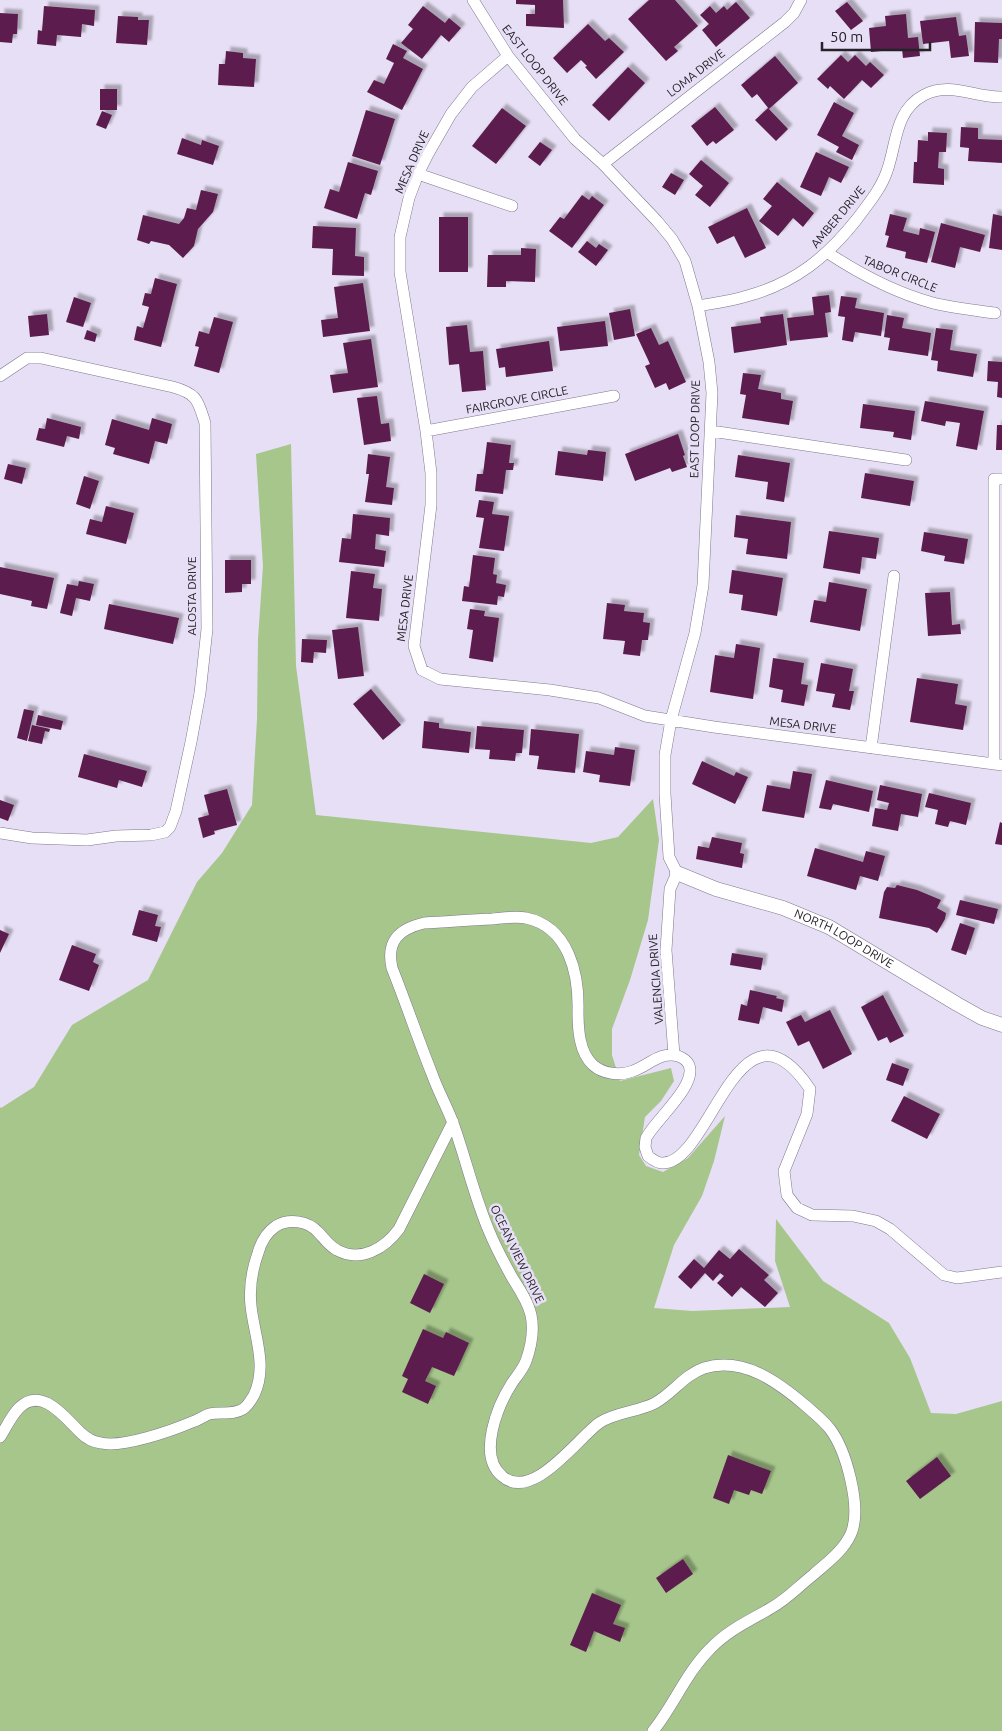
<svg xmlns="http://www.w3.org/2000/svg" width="1002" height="1731" viewBox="0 0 1002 1731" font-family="Ubuntu,sans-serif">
  <defs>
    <filter id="shadow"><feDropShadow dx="4.5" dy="-4.5" stdDeviation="1" flood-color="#0004"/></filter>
  </defs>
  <rect width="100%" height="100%" fill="#e7dff5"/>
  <!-- green -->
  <path fill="#a6c68b" d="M291 444 296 666 316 815 591 843 618 837 653 799 659 840 648 920 630 980 612 1029V1055L620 1081 671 1068 674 1081 661 1101 645 1117 639 1155 646 1166 663 1172 688 1158 725 1116 714 1161 702 1196 674 1245 654 1308 692 1311 790 1307 775 1261 776 1219 823 1281 889 1323 910 1358 931 1413 956 1414 1002 1401V1731H0V1107L1 1108 34 1087 72 1025 148 980 197 882 222 853 252 805 257 719 258 639 263 566 256 454Z"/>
  <!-- building -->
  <path fill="#5b1d4d" filter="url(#shadow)" d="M516 0H563L564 28 526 26V14H535V5L516 4Z
    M649 0H675L698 26 674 47 678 51 666 61 628 19Z
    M736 2 750 18 716 47 702 30 709 24 700 15 710 6 716 13 724 6 727 10Z
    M847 2 863 21 851 30 835 11Z
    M44 6 95 10 94 26 82 24 81 37 57 35 56 46 37 44 38 30 42 31Z
    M423 6 445 23 449 18 461 28 449 42 441 35 422 59 401 43 413 29 408 25Z
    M0 13 18 14 17 34H13L12 43 0 42Z
    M906 14 908 38 918 37 920 56 903 58 902 49 871 52 869 28 886 26 885 16Z
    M118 16 138 17V20H149L147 45 116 43Z
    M956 17 959 36 966 35 969 56 951 58 949 41 923 44 920 21Z
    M975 22 1002 23V39H999L998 63 974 62Z
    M588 24 605 41 609 38 624 52 596 79 585 67 587 66 581 60 567 73 553 58Z
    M393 44 407 51 403 58 423 69 402 110 367 92 374 80 384 84 394 63 386 59Z
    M226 51 243 53V58L256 59 254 87 218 85 219 64H225Z
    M841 55 848 62 855 55 866 66 870 62 884 75 871 88 862 80 844 99 830 86 828 89 817 79Z
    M775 56 798 83 769 109 757 94 752 98 741 85Z
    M628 67 645 83 609 121 592 105Z
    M100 89H117V110H100Z
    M834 102 854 113 842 136 859 145 852 160 836 152 839 147 817 135Z
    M715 107 734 130 716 144 713 141 707 146 691 126Z
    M502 108 526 126 496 164 472 146Z
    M768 108 788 129 776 141 755 120Z
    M366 110 395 119 380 165 352 156Z
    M102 111 112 115 106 129 96 125Z
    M961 127 978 128V139L1002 140V163L968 161 969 148 960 147Z
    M928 132 947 133 946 152H939L938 168 944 169V185L913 183 914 162H917L918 140 928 141Z
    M182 138 201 145 202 140 219 146 213 165 177 154Z
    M540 142 552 150 540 166 528 157Z
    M816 152 849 167 841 183 829 177 821 196 800 187Z
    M701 160 729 183 710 207 695 195 703 186 689 174Z
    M348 162 378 171 371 195 365 193 357 219 324 208 330 189 339 192Z
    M671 173 684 180 675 195 662 187Z
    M777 182 814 213 803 227 793 218 778 236 759 221 772 206 763 199Z
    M201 190 218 194 213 212 198 229 194 246 183 258 169 245 151 241 149 244 137 240 143 215 179 224 184 218 187 208 196 210Z
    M582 195 589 200 592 196 604 205 572 248 549 231 560 217 564 219Z
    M747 208 766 248 745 258 734 236 717 244 708 227Z
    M890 214 907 218 903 231 919 235 920 228 935 232 927 263 905 258 906 252 886 247 889 236 885 235Z
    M993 214 1002 216V250L989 248Z
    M439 217H468V272H439Z
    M941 223 985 235 980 252 960 247 955 268 931 262Z
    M313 226 356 228 355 256 364 257V276L332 275 333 249 312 248Z
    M587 241 596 248 599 244 608 250 596 266 578 252Z
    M521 248 536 249 535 282 506 281V287H487L488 255H521Z
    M155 278 177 284 161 347 134 340 137 326 143 328 149 307 142 305 145 293 151 294Z
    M363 283 370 331 323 337 321 320 338 318 334 287Z
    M829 295 831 312 825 313 828 337 790 341 787 318 814 315 812 297Z
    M841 296 857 298 855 308 884 313 881 336 855 332 853 342 842 340 845 317 838 316Z
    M74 297 91 303 83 327 66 322Z
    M630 309 635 336 614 340 609 313Z
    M47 314 49 335 30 337 28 316Z
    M783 314 787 345 734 353 731 327 761 323 760 317Z
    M887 315 904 318 902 328 931 333 928 356 888 350 890 338 884 337Z
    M214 317 233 322 219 373 194 366 199 347 195 346 199 331 209 334Z
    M605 321 608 346 560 351 557 327Z
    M467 325 470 352 483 351 486 390 462 392 459 364 449 365 446 327Z
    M651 328 659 345 668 341 686 382 669 390 666 383 655 388 645 366 650 364 636 334Z
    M936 328 953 330 950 350 977 354 973 377 937 371 938 361 931 360Z
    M87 330 97 334 95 342 84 339Z
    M371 339 378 387 333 393 330 375 348 373 343 343Z
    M549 341 553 371 506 377 505 367 499 368 496 349Z
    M988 361 1002 362V398L997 397 998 382 987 381Z
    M743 373 761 375 758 389 781 393V399L793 401 789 425 742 418 746 395 740 394Z
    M377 396 381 424 389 423 391 441 364 445 357 398Z
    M925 401 984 411 977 450 956 446 960 423 946 421 945 426 921 421Z
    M863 404 915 411 911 440 893 437 894 432 860 428Z
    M47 418 81 427 79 439 67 436 64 447 36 440 39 428 45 429Z
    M152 418 172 424 167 444 155 441 149 464 113 454 115 448 105 445 112 419 149 430Z
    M997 425H1002V450H996Z
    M678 434 685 455 683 456 687 467 672 472 670 468 635 481 625 454Z
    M487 442 511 445 509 463H514L513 470H506L503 494 475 491 477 474H483Z
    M588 450 606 452 603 481 555 475 558 451 587 455Z
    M368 454 390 457 386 487 394 488 392 505 365 502 369 474H366Z
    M738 455 790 463 784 502 766 499 768 482 735 477Z
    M8 464 26 468 22 484 4 479Z
    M865 473 914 481 910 506 861 498Z
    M84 476 99 481 90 509 76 504Z
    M479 500 494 502 492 514 509 516 504 551 479 548 484 518 476 517Z
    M106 506 134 513 126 544 86 534 90 519 102 522Z
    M353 514 390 518 389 536 376 534 375 549 386 551 384 567 339 562 342 538 351 539Z
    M736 515 791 522 787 559 746 554 748 539 734 537Z
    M829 531 879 538 876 559 862 557 860 574 823 568Z
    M924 532 968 539 964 564 944 561 945 556 921 551Z
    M473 555 495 558 493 574 497 575 496 583 506 585 504 597 498 596 497 605 462 601 464 586 469 587Z
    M225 560H251V584H242V592L225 593Z
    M0 567 54 578 47 609 31 606 32 601 0 594Z
    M732 570 783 578 777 616 741 610 743 595 729 593Z
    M351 571 375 574 373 588 382 589 379 621 346 618Z
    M79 581 94 584 90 601 76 598 72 616 60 613 67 584 78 586Z
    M829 582 867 589 860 631 810 622 814 600 826 602Z
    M950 592 952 625 960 624 961 634 928 636 925 593Z
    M607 603 625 605 624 611 644 613 643 622 650 623 648 640H642L640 656 623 654 625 641 603 639Z
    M109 604 179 618 173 644 104 629Z
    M470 609 485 611 484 616 499 618 493 662 469 658 473 630 467 629Z
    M358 627 364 676 338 679 332 630Z
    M302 639 327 640 326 653 314 652 313 663 301 662Z
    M736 644 760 648 753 699 710 692 715 655 734 658Z
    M773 658 804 663 801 684 808 685 804 706 781 702 783 690 769 687Z
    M821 663 853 669 849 691H854L850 710 832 707 835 694 816 691Z
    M917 678 958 684 955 704 967 706 963 730 910 722Z
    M371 689 401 725 383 740 353 704Z
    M24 709 34 711 27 741 17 738Z
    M38 715 63 721 61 730 36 725Z
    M424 721 439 723V728L471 732 469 753 422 748Z
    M32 725 50 729 49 732 45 731 42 744 28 741Z
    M477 726 524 730 522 753H516L515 761 489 759 490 750 475 749Z
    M531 729 579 734 575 773 537 769 539 756 529 755Z
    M615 747 635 750 630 786 599 782 600 775 583 772 586 751 614 755Z
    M84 754 147 771 142 787 119 780 117 788 78 777Z
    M702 761 734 776 736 772 748 777 735 804 692 784Z
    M793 771 812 774 804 818 762 811 767 785 790 789Z
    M826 780 873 791 869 812 833 804 831 810 819 808Z
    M880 785 922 794 918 817 901 814 898 831 872 826 875 808 887 810 889 803 877 800Z
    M227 789 237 825 214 831 215 834 203 838 198 818 209 815 204 795Z
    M929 793 971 803 966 825 950 821 948 827 935 824 938 810 925 807Z
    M0 800 14 805 8 821 0 818Z
    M1000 822 1002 823V845L995 844Z
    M712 837 742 843 740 853 744 854 742 868 696 859 698 846 709 848Z
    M815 848 863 862 866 851 885 856 878 881 860 876 856 890 807 876Z
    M897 885 917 890 941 900 937 908 946 913 945 919 937 933 929 928 879 918 884 892 887 887 895 888Z
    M960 900 998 909 994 924 956 915Z
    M139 910 158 915 155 926 161 927 157 942 132 935Z
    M960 923 975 928 966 955 951 950Z
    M0 930 9 934 0 953Z
    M72 945 96 954 93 962 99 965 89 991 59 980Z
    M732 953 763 958 761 970 730 965Z
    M750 990 777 996 776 998 784 1000 782 1012 763 1007 759 1024 738 1020 741 1004 747 1006Z
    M883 995 904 1036 890 1043 887 1037 878 1041 861 1007Z
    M830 1010 852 1054 823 1069 809 1041 798 1046 786 1022 801 1015 805 1022Z
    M892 1063 909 1069 903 1086 886 1080Z
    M904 1096 940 1114 927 1139 891 1121Z
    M739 1249 769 1275 764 1280 778 1293 765 1307 741 1287 732 1297 717 1283 724 1276 720 1273 713 1281 705 1273 691 1289 678 1277 694 1259 704 1268 719 1250 730 1259Z
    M424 1274 444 1284 430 1313 410 1303Z
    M423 1329 443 1338 446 1332 469 1343 454 1376 432 1367 425 1381 436 1386 428 1404 402 1392 408 1379 402 1376Z
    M728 1455 771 1471 762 1494 751 1490 749 1495 734 1490 729 1504 713 1498Z
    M937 1457 951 1476 920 1499 906 1481Z
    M683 1559 693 1574 666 1593 656 1578Z
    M592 1593 621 1605 613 1624 625 1628 620 1642 594 1631 586 1652 570 1645Z"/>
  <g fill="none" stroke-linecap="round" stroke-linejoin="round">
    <defs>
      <path id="minor" d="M473 0 508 56 575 139 603 164 657 221 672 239 685 261 698 306 709 362 712 393 703 585 695 633 671 720 665 755V794L669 857 677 873 670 889 666 950 674 1055
        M508 56 472 87 451 114 428 154 418 174 409 198 400 237V272L426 431 431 473V505L414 646 422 670 440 679 550 690 599 698 645 716 714 727 1002 765
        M603 164 785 22 794 13 801 0
        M418 174 512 206
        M828 253C860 274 896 293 933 303 953 308 974 310 995 313
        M698 306C715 303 731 301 747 296 795 283 827 257 857 219 868 204 881 189 887 171 897 144 894 111 924 95 950 81 975 98 1002 97
        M0 376 27 358H41L173 387C198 394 198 401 205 423L207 629 200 693 191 742 176 811 170 827 165 832 151 835 116 836 87 840 32 838 0 833
        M426 431 614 396
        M711 431 906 460
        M871 748 894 576
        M994 764V479H1002
        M0 1437C6 1428 11 1416 19 1408 42 1385 66 1419 81 1433 86 1438 94 1442 101 1443 122 1448 171 1431 192 1422 198 1420 204 1416 209 1414 221 1411 231 1416 243 1409 248 1406 251 1400 254 1395 268 1366 254 1335 251 1306 249 1288 252 1270 258 1253 261 1242 267 1232 276 1226 289 1218 308 1221 318 1232 324 1238 329 1246 337 1250 361 1263 385 1248 399 1229L453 1122
        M653 1731C674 1705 686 1673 710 1649 728 1630 749 1621 771 1608 786 1600 799 1586 813 1575 822 1567 834 1558 842 1548 846 1543 850 1537 852 1531 861 1505 846 1450 830 1429 823 1420 814 1413 806 1406 778 1382 743 1356 704 1368 684 1375 673 1393 655 1403 638 1412 615 1412 599 1423 578 1438 532 1503 502 1476 477 1455 498 1405 512 1383 517 1376 523 1369 526 1361 531 1347 534 1329 531 1315 528 1302 520 1290 513 1279 504 1263 496 1248 489 1231 474 1196 466 1159 453 1123 447 1107 438 1091 432 1074 418 1039 406 1003 392 968 386 941 399 929 424 923 446 922 469 920 492 919 503 918 515 916 526 918 569 927 579 974 578 1011 578 1029 579 1052 593 1065 603 1074 620 1076 633 1071 648 1066 660 1051 678 1056 683 1058 687 1060 689 1065 697 1086 656 1119 646 1138L645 1147 648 1156C652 1159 657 1163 662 1163 711 1165 738 983 810 1089L807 1114 784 1171 787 1195 797 1208 812 1215 853 1216 876 1221 890 1229 944 1275 957 1278 1002 1272"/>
      <g id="tertiary">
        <path id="s1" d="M677 873 716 889 783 908 829 927 957 1004 982 1018 1002 1025"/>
      </g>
    </defs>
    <!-- minor casing -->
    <use href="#minor" stroke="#7f788b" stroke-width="12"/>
    <!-- tertiary casing -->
    <use href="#tertiary" stroke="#7f788b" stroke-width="15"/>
    <!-- minor -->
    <use href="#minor" stroke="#fff" stroke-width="11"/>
    <!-- tertiary -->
    <use href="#tertiary" stroke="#fff" stroke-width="14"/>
  </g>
  <g text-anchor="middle" stroke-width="5" stroke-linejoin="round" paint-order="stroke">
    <!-- street labels -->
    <g font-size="12" fill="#25222a" stroke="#e7dff5">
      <text transform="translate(535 65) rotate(52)" y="4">EAST LOOP DRIVE</text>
      <text transform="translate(696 73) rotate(-38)" y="4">LOMA DRIVE</text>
      <text transform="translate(412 162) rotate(-66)" y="4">MESA DRIVE</text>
      <text transform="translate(838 217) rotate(-50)" y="4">AMBER DRIVE</text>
      <text transform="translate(900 274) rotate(22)" y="4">TABOR CIRCLE</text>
      <text transform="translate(517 400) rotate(-11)" y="4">FAIRGROVE CIRCLE</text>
      <text transform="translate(695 429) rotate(-89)" y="4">EAST LOOP DRIVE</text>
      <text transform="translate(192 596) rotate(-90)" y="4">ALOSTA DRIVE</text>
      <text transform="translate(405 608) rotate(-83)" y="4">MESA DRIVE</text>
      <text transform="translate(803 725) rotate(7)" y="4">MESA DRIVE</text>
      <text dy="4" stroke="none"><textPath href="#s1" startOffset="180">NORTH LOOP DRIVE</textPath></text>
      <text transform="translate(656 979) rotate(-94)" y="4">VALENCIA DRIVE</text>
      <text transform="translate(517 1254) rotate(64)" y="4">OCEAN VIEW DRIVE</text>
    </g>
  </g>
  <!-- scale -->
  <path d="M822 42v8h108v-8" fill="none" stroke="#25222a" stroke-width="2.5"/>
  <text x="830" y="42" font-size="15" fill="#25222a" stroke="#e7dff5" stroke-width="4" paint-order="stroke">50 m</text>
</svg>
